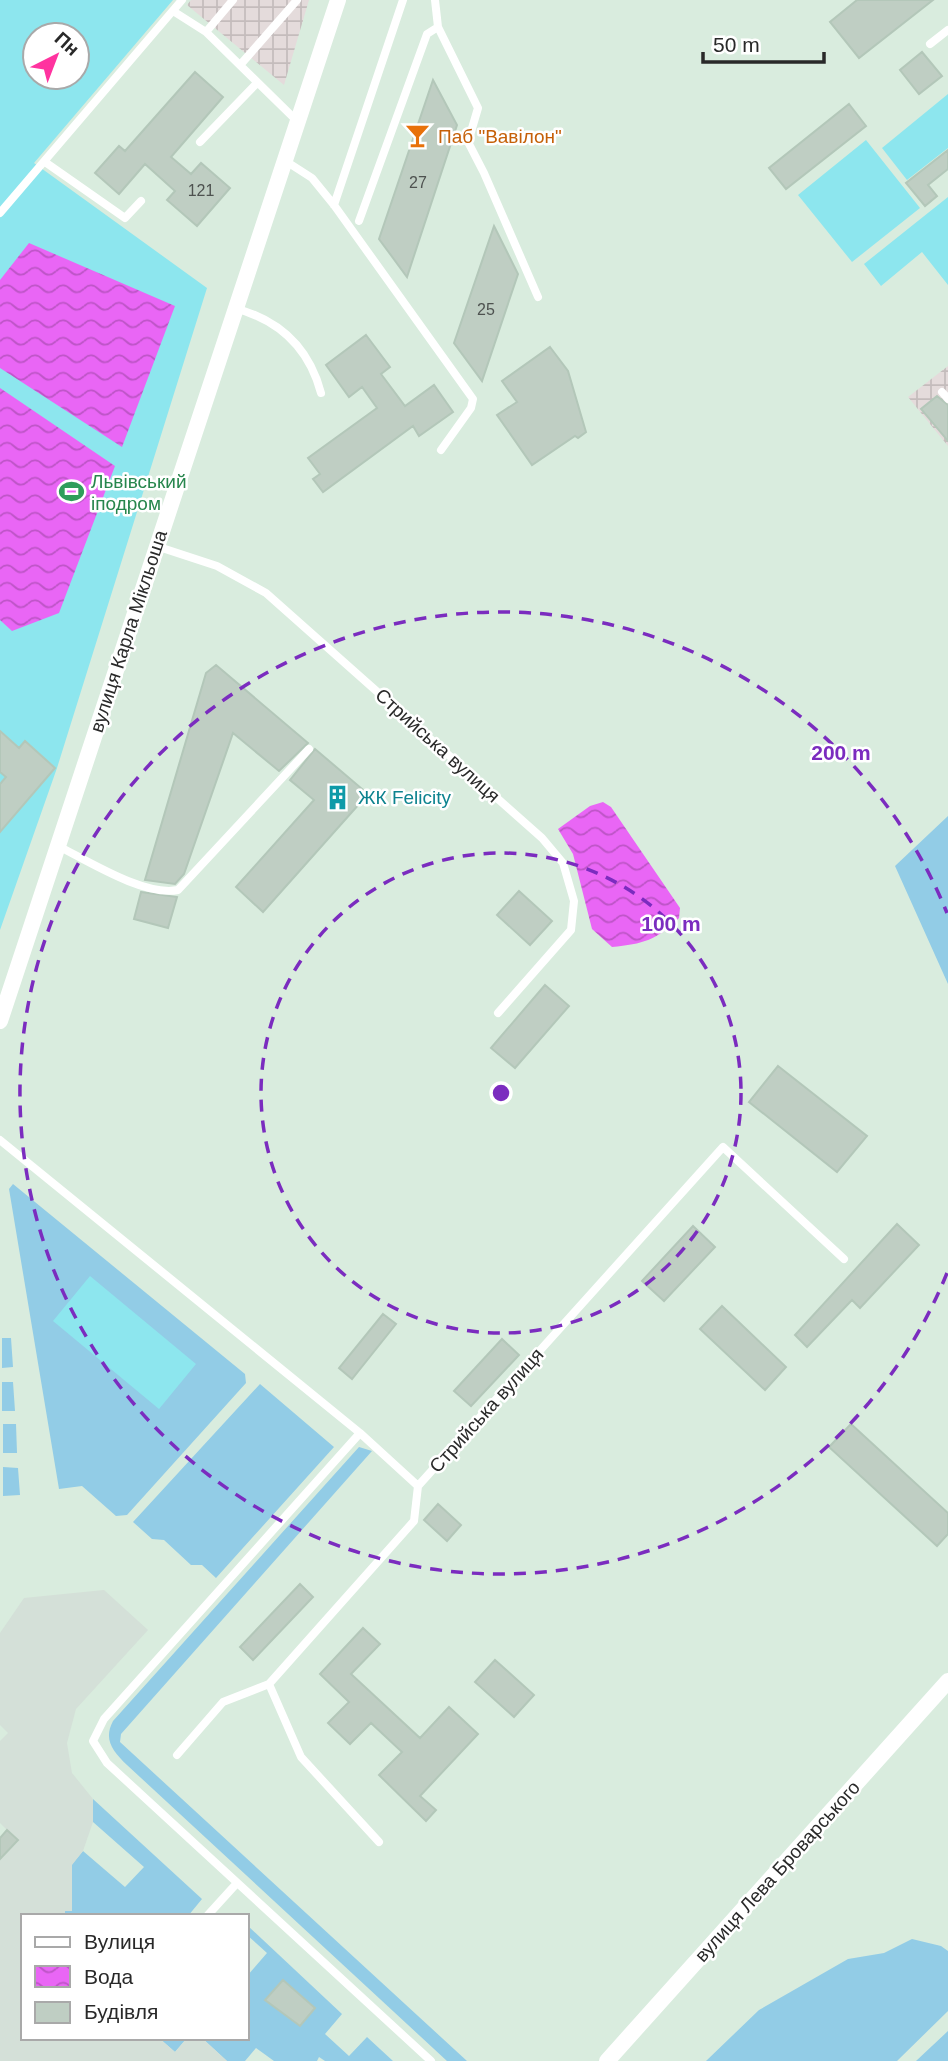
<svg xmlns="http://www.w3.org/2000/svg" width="948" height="2061" viewBox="0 0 948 2061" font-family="Helvetica,sans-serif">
  <defs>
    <pattern id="industrial-grid" width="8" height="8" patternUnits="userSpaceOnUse" patternTransform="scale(1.75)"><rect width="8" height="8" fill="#e4dbdb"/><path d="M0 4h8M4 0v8" fill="none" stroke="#c4bcbc"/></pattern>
    <pattern id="water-waves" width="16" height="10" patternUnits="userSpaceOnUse" patternTransform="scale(1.75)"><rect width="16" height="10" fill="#e966f5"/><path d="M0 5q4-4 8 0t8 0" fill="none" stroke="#bd54c6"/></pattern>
  </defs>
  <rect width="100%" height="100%" fill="#d9ecde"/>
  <!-- industrial -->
  <path fill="url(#industrial-grid)" d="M191 0H309L284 85 187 5Z
    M948 366V446L908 397Z"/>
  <!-- grass -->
  <path fill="#92cce6" d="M948 816V984L895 866Z
    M13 1184 245 1374 246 1383 127 1515 116 1516 82 1486 59 1489 9 1189Z
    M2 1338H11L13 1367 2 1368Z
    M2 1382H13L15 1411H2Z
    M260 1384 334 1447 216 1578 202 1565H191L164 1540 152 1539 133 1522Z
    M3 1424H16L17 1453H3Z
    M359 1447 372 1451 121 1734 120 1742 467 2061H447L127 1765C113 1751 103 1740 113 1721Z
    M3 1467 18 1468 20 1495 3 1496Z
    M93 1799 202 1899 188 1916H65V1911L72 1910V1864L83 1851 125 1887 144 1867 93 1822Z
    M247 1925 342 2014 325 2034 349 2056 367 2037 393 2061H325L319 2057 317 2061H274L256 2048 245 2061H227L202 2038H247V1976L267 1953 247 1935Z
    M912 1939 941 1946 948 1951V2011L897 2061H706L759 2010 848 1959 884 1953Z
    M948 2031V2061H916Z
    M159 2038H187L175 2052Z"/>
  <!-- pitch -->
  <path fill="#8de6ee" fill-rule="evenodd" d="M0 0H173L34 163 207 288 57 768 0 930ZM35 35H77V77H35Z
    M948 94V148L907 180 882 148Z
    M866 140 920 208 852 262 798 195Z
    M948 197V285L922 252 881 286 864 264Z
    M90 1276 196 1364 159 1409 53 1321Z"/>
  <!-- plaza -->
  <path fill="#d4e0d8" d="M104 1590 148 1630 76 1709 67 1743 72 1773 93 1799V1822L83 1851 72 1865V1911H65V1916H23V2038H159L175 2052 187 2038H202L227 2061H0V1859L17 1840 0 1823V1741L8 1733 0 1725V1633L24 1598Z"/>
  <!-- water -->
  <path fill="url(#water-waves)" d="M29 243 175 306 122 447 0 368V280Z
    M0 388 115 466 59 613 12 631 0 620Z
    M603 802 611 807 680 908 679 918C657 940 643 944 612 947L592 929 573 854 558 829 590 806Z"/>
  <!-- building -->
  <path fill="#bfcec3" stroke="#b3c7b9" stroke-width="2" d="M857 0H933L859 58 830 22Z
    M922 52 942 76 919 94 900 70Z
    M195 72 223 97 171 157 191 174 201 163 230 188 197 226 167 200 175 191 145 164 119 194 95 173 119 146 125 151Z
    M433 80 457 125 407 277 379 239Z
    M849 104 866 126 786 189 769 168Z
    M948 150V169L928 185 937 196 925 206 906 183Z
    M494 226 518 274 482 381 454 343Z
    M366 335 390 367 381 374 405 406 434 385 453 412 419 436 413 426 323 492 313 479 320 474 308 458 377 408 362 387 349 397 326 365Z
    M550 347 568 371 586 432 578 438 575 436 532 465 497 415 517 402 502 381Z
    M937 396 948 405V441L921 409Z
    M216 665 308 743 279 771 233 733 184 874 175 884 145 880 206 673Z
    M0 731 19 748 25 741 55 768 0 832V784L6 777 0 772Z
    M315 749 368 794 263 912 236 887 314 800 290 780Z
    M519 891 552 921 530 945 497 915Z
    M141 892 177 897 168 928 134 919Z
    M545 985 569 1006 515 1068 491 1048Z
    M778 1066 867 1136 837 1172 749 1102Z
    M897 1224 919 1245 860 1308 852 1300 807 1347 795 1335Z
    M693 1226 715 1247 664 1301 642 1281Z
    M722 1306 786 1367 765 1390 700 1329Z
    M383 1314 396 1324 352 1379 339 1368Z
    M502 1339 519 1355 471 1406 454 1391Z
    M851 1424 948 1513V1534L937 1546 829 1447Z
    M438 1504 461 1525 447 1541 424 1520Z
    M300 1584 313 1597 253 1660 240 1647Z
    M363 1628 380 1644 351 1674 420 1738 449 1707 478 1734 420 1796 436 1810 426 1821 379 1775 402 1752 371 1723 350 1744 328 1723 349 1702 320 1674Z
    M495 1660 534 1695 514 1717 475 1682Z
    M7 1830 18 1840 0 1859V1838Z
    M283 1980 315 2008 300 2026 265 2000Z"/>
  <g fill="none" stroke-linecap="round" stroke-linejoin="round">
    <!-- lane -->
    <path stroke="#fff" stroke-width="8" d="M435 0 438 27 478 108 468 142 484 173 538 297
      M173 11 206 32 297 121
      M206 32 233 0
      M930 44 948 30
      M241 64 297 0
      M200 142 257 83
      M284 160 312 178 334 205 473 399 471 408 441 450
      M45 162 125 218 141 201
      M334 205 403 0
      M0 213 182 0
      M359 221 427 34 438 27
      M234 308C280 320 309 348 321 393
      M942 392 948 399
      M156 546 217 566 266 593 542 838 563 863 574 901 571 930 498 1013
      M58 846C88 861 145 897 178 890L309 749
      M0 1140 360 1433 418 1486 723 1147 844 1259
      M360 1433 104 1719 93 1741 107 1763 431 2061
      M269 1684 301 1757 379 1842
      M177 1755 223 1702 269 1684 414 1521 418 1486
      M207 1916 237 1883"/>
    <!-- street -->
    <path stroke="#fff" stroke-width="16" d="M0 1021 338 0
      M607 2061 948 1681"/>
  </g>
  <!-- distance rings -->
  <g fill="none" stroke="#7b2cbf" stroke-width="3.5" stroke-dasharray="12 9">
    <circle cx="501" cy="1093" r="240"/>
    <path d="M947 1273A481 481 0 1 1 947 913"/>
  </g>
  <!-- icons -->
  <defs>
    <symbol id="bar-bare" viewBox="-9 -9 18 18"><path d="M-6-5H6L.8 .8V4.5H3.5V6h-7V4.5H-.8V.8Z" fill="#e8710a" stroke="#fff" stroke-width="2.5" paint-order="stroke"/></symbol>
    <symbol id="stadium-bare" viewBox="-9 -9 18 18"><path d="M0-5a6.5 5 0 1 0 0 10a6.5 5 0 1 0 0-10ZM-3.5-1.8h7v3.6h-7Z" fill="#2e9e5b" stroke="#fff" stroke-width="2.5" paint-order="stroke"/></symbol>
    <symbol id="building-bare" viewBox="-9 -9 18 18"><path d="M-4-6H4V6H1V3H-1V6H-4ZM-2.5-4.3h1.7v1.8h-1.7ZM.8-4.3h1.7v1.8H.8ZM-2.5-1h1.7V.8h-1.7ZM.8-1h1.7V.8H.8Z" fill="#0f9aa8" stroke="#fff" stroke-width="2.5" paint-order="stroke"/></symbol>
  </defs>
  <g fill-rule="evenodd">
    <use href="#bar-bare" x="400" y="118" width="35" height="35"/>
    <use href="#stadium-bare" x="54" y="474" width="35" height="35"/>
    <use href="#building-bare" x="320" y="780" width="35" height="35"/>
  </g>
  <g text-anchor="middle" stroke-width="5" stroke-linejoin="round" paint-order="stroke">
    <!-- number labels -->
    <g font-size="16" fill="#4e5250">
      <text x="418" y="188">27</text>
      <text x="201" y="196">121</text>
      <text x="486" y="315">25</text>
    </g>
    <!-- food labels -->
    <g font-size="19" fill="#c56008" stroke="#fff" text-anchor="start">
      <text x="438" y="143">Паб "Вавілон"</text>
    </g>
    <!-- leisure labels -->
    <g font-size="19" fill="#27864d" stroke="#fff" text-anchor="start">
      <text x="91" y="488">Львівський<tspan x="91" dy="22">іподром</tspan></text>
    </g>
    <!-- street labels -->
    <g font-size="19" fill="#292929" stroke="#fff">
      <text transform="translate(128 631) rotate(-72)" y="7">вулиця Карла Мікльоша</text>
      <text transform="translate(438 745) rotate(42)" y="7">Стрийська вулиця</text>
      <text transform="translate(486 1410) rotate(-48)" y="7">Стрийська вулиця</text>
      <text transform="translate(777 1871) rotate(-48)" y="7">вулиця Лева Броварського</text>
    </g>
    <!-- culture labels -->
    <g font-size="19" fill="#0d838f" stroke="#fff" text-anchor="start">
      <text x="358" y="804">ЖК Felicity</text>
    </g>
  </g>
  <circle cx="501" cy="1093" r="10" fill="#7b2cbf" stroke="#fff" stroke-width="3.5"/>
  <g font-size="21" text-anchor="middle" font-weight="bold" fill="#7b2cbf" stroke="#fff" stroke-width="5" stroke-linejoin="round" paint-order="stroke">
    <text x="841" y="760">200 m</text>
    <text x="671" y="931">100 m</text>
  </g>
  <!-- legend -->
  <rect x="21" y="1914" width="228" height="126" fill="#ffffff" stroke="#a9a9a9" stroke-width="2"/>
  <rect x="35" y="1937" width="35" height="10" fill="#ffffff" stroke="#a9a9a9" stroke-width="2"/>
  <text x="84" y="1949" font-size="21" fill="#292929">Вулиця</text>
  <rect x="35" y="1966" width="35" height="21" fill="url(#water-waves)" stroke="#a9a9a9" stroke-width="2"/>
  <text x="84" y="1984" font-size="21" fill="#292929">Вода</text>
  <rect x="35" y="2002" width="35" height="21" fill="#bfcec3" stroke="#a9a9a9" stroke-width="2"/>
  <text x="84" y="2019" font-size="21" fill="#292929">Будівля</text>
  <!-- north arrow -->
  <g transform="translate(56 56) rotate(42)"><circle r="33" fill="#ffffff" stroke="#a9a9a9" stroke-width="2"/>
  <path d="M0-5L12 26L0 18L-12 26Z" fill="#ff339f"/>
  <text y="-10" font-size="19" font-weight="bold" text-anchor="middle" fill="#292929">Пн</text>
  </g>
  <!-- scale -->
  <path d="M703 52v10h121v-10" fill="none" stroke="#292929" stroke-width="3.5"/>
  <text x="713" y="52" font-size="21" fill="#292929" stroke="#ffffff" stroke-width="5" paint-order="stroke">50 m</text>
</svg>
